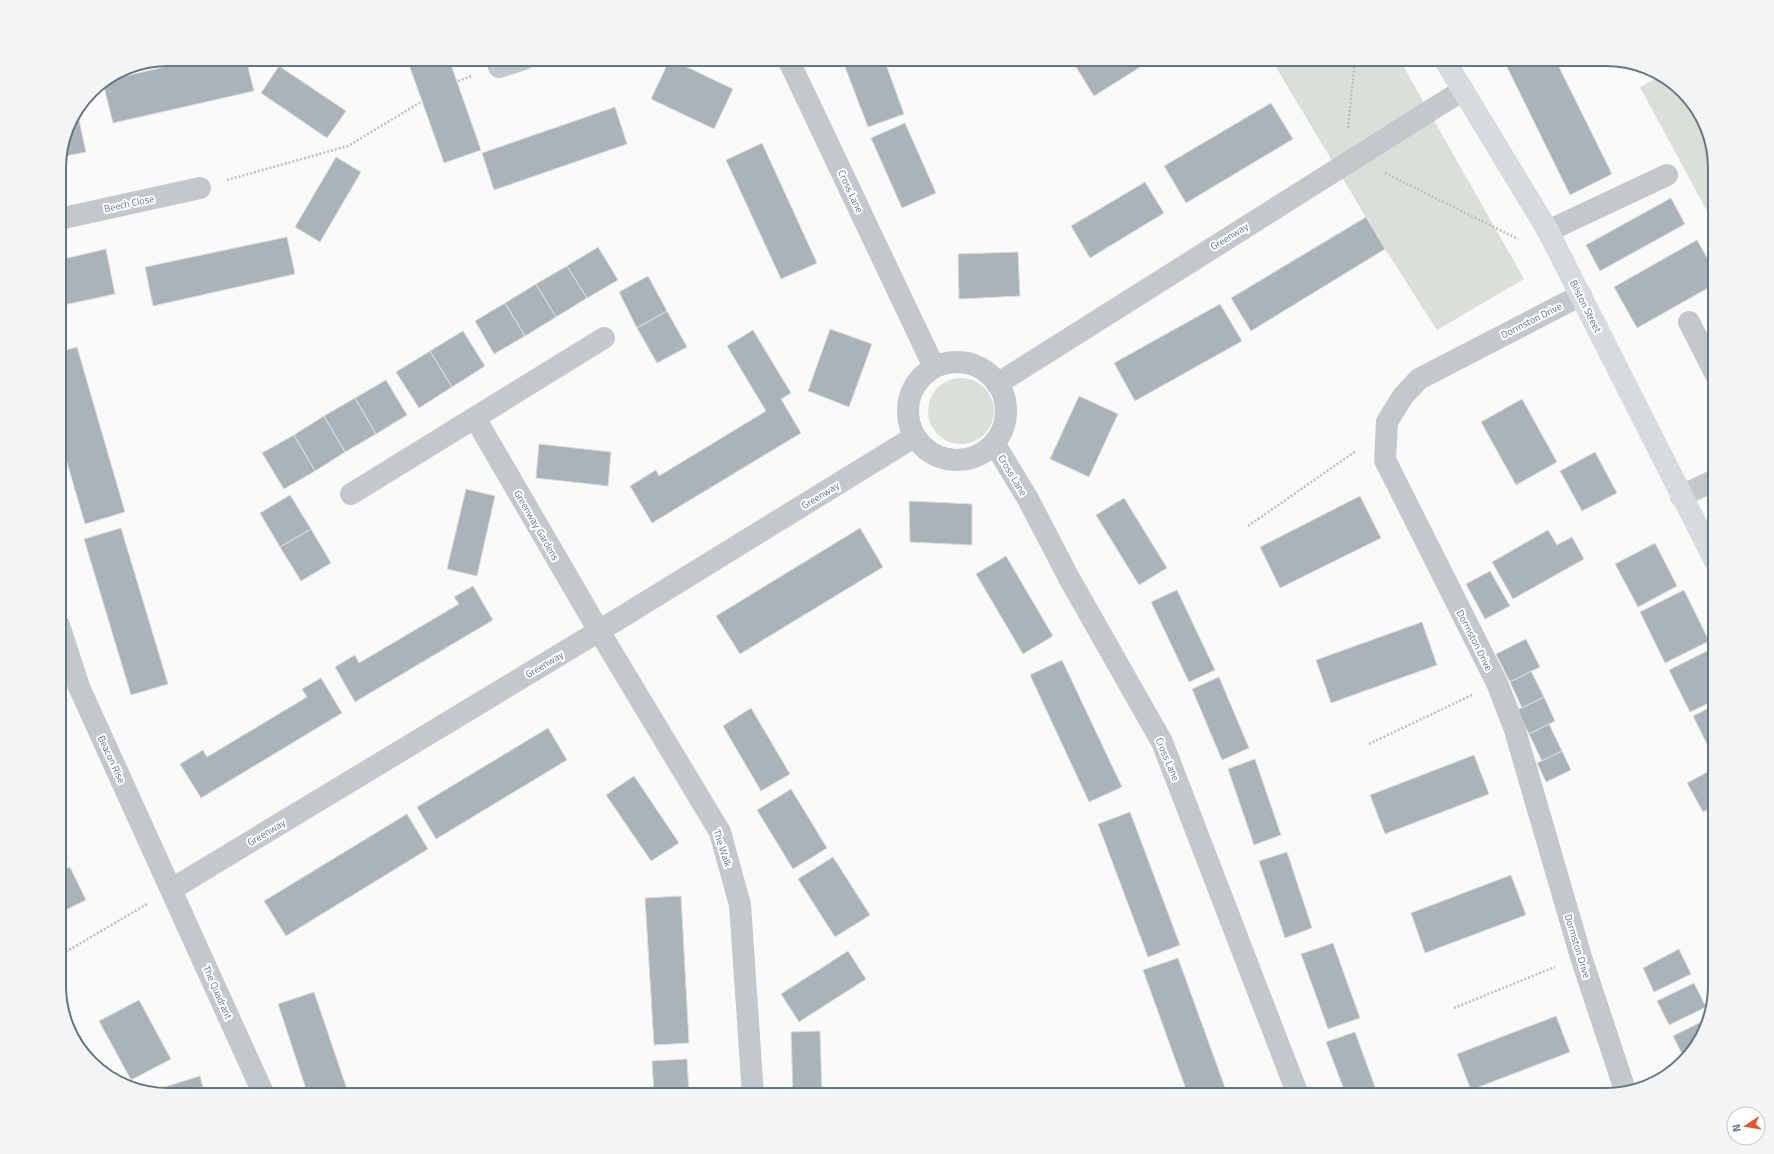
<svg xmlns="http://www.w3.org/2000/svg" width="1774" height="1154" viewBox="0 0 1774 1154" font-family="'Titillium Web',sans-serif">
  <rect width="100%" height="100%" fill="#fafaf8"/>
  <!-- green -->
  <path fill="#dadfd7" d="M1271 59H1399L1524 279 1437 330 1385 249Z
    M1661 76 1666 77 1700 114 1715 168V226L1640 87Z
    M928 411a33 33 0 1 1 66 0a33 33 0 1 1-66 0Z"/>
  <!-- building -->
  <path fill="#aab3b9" stroke="#dcdcda" d="M199 59H246L254 91 113 123 103 83 108 80Z
    M407 59H449L481 150 444 163Z
    M670 59 733 89 714 129 651 99Z
    M842 59H884L904 114 868 127Z
    M1078 59H1153L1094 96 1073 62Z
    M1523 59H1555L1612 174 1570 195 1507 67Z
    M279 66 346 111 327 138 261 93Z
    M1271 103 1293 139 1186 203 1164 166Z
    M615 107 627 144 494 190 482 153Z
    M77 111 86 152 60 157 67 126Z
    M905 123 936 193 902 208 871 138Z
    M762 143 817 263 781 279 726 160Z
    M336 157 361 172 320 242 295 227Z
    M1145 182 1164 213 1090 258 1071 226Z
    M1671 198 1685 224 1600 271 1586 245Z
    M1366 217 1385 249 1251 331 1231 298Z
    M287 237 295 274 153 306 145 267Z
    M1697 240 1715 272V284L1637 328 1614 287Z
    M1715 241V257L1708 244Z
    M598 247 618 280 587 298 567 266Z
    M106 249 115 294 59 306V260Z
    M1018 252 1020 296 959 299 958 254Z
    M567 266 587 298 556 317 536 284Z
    M648 276 667 311 637 328 619 292Z
    M536 284 556 317 525 336 505 303Z
    M505 303 525 336 494 354 475 321Z
    M1220 304 1242 341 1135 401 1114 363Z
    M667 311 687 347 657 363 637 328Z
    M830 329 872 344 849 407 808 391Z
    M753 330 791 393 781 399 801 433 652 523 630 486 656 470 659 476 766 411 727 346Z
    M463 331 485 366 452 387 430 351Z
    M77 347 125 512 85 524 59 435V352Z
    M430 351 452 387 419 408 396 372Z
    M386 380 407 415 376 434 355 398Z
    M1079 396 1118 414 1089 477 1050 459Z
    M355 398 376 434 345 452 324 416Z
    M1522 399 1557 462 1516 485 1481 422Z
    M324 416 345 452 315 471 294 435Z
    M294 435 315 471 284 489 262 453Z
    M539 444 611 452 608 486 536 478Z
    M1595 452 1617 493 1582 511 1560 471Z
    M466 489 495 496 477 576 447 569Z
    M290 495 311 529 280 547 260 513Z
    M1360 496 1381 538 1280 588 1260 547Z
    M1124 498 1167 568 1139 585 1096 515Z
    M909 501 972 504V545L910 542Z
    M121 528 168 684 131 695 84 539Z
    M860 528 883 567 740 654 716 616Z
    M311 529 331 563 301 581 280 547Z
    M1548 530 1557 545 1572 537 1584 559 1513 599 1492 562Z
    M1655 543 1677 586 1638 607 1615 564Z
    M1006 556 1053 636 1023 654 976 574Z
    M1490 571 1510 606 1485 619 1466 584Z
    M473 586 493 620 355 702 335 667 355 655 359 663 459 604 454 597Z
    M1177 590 1215 670 1189 682 1151 602Z
    M1684 590 1709 641 1665 663 1640 612Z
    M1422 622 1437 665 1331 703 1316 660Z
    M1526 639 1540 667 1510 682 1496 654Z
    M1709 650 1715 661V700L1690 712 1669 670Z
    M1062 660 1122 787 1089 802 1030 675Z
    M1531 671 1544 697 1522 708 1510 682Z
    M1219 677 1249 748 1222 760 1192 689Z
    M321 678 342 713 201 798 180 764 203 750 207 757 307 697 302 689Z
    M1544 697 1555 721 1529 734 1517 710Z
    M1715 705V758H1714L1693 716Z
    M751 708 790 774 761 791 723 726Z
    M1549 724 1562 751 1542 761 1529 734Z
    M548 728 567 760 436 839 417 807Z
    M1562 751 1571 770 1546 782 1537 763Z
    M1474 755 1489 794 1385 834 1370 795Z
    M1255 759 1281 835 1254 845 1228 769Z
    M1715 768V805L1703 812 1687 783Z
    M634 776 679 843 651 861 606 795Z
    M791 789 827 848 793 869 757 810Z
    M1130 812 1180 945 1148 957 1098 824Z
    M407 814 428 849 286 936 264 901Z
    M59 841 68 858 59 863Z
    M1287 852 1312 928 1285 938 1259 861Z
    M833 857 870 915 835 937 798 879Z
    M70 867 86 900 59 913V871Z
    M1511 875 1526 915 1425 953 1411 913Z
    M681 896 689 1043 654 1045 645 898Z
    M1333 943 1360 1018 1328 1029 1301 954Z
    M1679 949 1691 974 1654 992 1643 968Z
    M848 951 866 979 799 1022 781 994Z
    M1178 958 1227 1093 1221 1095H1188L1143 970Z
    M1694 983 1706 1007 1669 1025 1657 1001Z
    M314 992 349 1095H308L278 1004Z
    M139 1000 171 1059 131 1080 99 1021Z
    M1556 1016 1570 1052 1471 1090 1457 1054Z
    M1705 1020 1697 1046 1684 1058 1673 1036Z
    M820 1031 822 1095H793L791 1032Z
    M1355 1032 1378 1095H1346L1326 1042Z
    M687 1059 689 1095H654L652 1061Z
    M200 1076 205 1095H168L159 1092 158 1089Z"/>
  <g fill="none" stroke-linecap="round" stroke-linejoin="round">
    <!-- path -->
    <path stroke="#bbbfc2" stroke-width="2.5" stroke-dasharray="2 2" stroke-linecap="butt" d="M458 81 472 76
      M1348 128 1355 59
      M1385 173 1518 239
      M227 180 348 146 421 102
      M1248 526 1356 451
      M1369 744 1472 695
      M59 956 147 904
      M1454 1008 1555 967"/>
    <!-- minor -->
    <path stroke="#c3c8cc" stroke-width="22" d="M788 59 934 367
      M499 67 524 59
      M59 219 200 188
      M1548 231 1667 175
      M1581 295 1419 379 1403 396 1387 422 1385 460 1497 683 1514 727 1581 957 1625 1090
      M1689 322 1715 373
      M908 411a49 49 0 1 1 98 0a49 49 0 1 1-98 0Z
      M997 384 1463 90
      M475 418 599 631 720 832 740 905 753 1095
      M994 443 1028 499 1069 578 1162 742 1298 1095
      M351 494 604 338
      M1681 496 1715 480
      M59 625 79 687 264 1095
      M172 889 599 631 914 437"/>
    <!-- major -->
    <path stroke="#d6dbdf" stroke-width="22" d="M1444 59 1548 231 1715 561"/>
  </g>
  <g text-anchor="middle" stroke-width="4" stroke-linejoin="round" paint-order="stroke">
    <!-- street labels -->
    <g font-size="10" fill="#657683" stroke="#fff">
      <text transform="translate(851 191) rotate(65)" y="4">Cross Lane</text>
      <text transform="translate(129 203) rotate(-12)" y="4">Beech Close</text>
      <text transform="translate(1229 236) rotate(-32)" y="4">Greenway</text>
      <text transform="translate(1586 306) rotate(63)" y="4">Bilston Street</text>
      <text transform="translate(1531 320) rotate(-27)" y="4">Dormston Drive</text>
      <text transform="translate(1013 475) rotate(59)" y="4">Cross Lane</text>
      <text transform="translate(820 495) rotate(-32)" y="4">Greenway</text>
      <text transform="translate(537 525) rotate(60)" y="4">Greenway Gardens</text>
      <text transform="translate(1475 640) rotate(63)" y="4">Dormston Drive</text>
      <text transform="translate(544 664) rotate(-31)" y="4">Greenway</text>
      <text transform="translate(112 759) rotate(65)" y="4">Beacon Rise</text>
      <text transform="translate(1168 759) rotate(67)" y="4">Cross Lane</text>
      <text transform="translate(266 832) rotate(-31)" y="4">Greenway</text>
      <text transform="translate(723 848) rotate(72)" y="4">The Walk</text>
      <text transform="translate(1578 946) rotate(73)" y="4">Dormston Drive</text>
      <text transform="translate(218 992) rotate(66)" y="4">The Quadrant</text>
    </g>
  </g>
  <!-- crop -->
  <path d="M0 0H1774V1154H0ZM168 66H1606A102 102 0 0 1 1708 168V986A102 102 0 0 1 1606 1088H168A102 102 0 0 1 66 986V168A102 102 0 0 1 168 66Z" fill="#f3f4f5" fill-rule="evenodd"/>
  <path fill="none" stroke="#657683" stroke-width="2" d="M168 66H1606A102 102 0 0 1 1708 168V986A102 102 0 0 1 1606 1088H168A102 102 0 0 1 66 986V168A102 102 0 0 1 168 66Z"/>
  <!-- north arrow -->
  <g transform="translate(1746 1126) rotate(258)"><circle r="19" fill="#ffffff" stroke="#c1c8cd"/>
  <path d="M0-3L7 15L0 10L-7 15Z" fill="#e4572e"/>
  <text y="-6" font-size="11" font-weight="bold" text-anchor="middle" fill="#657683">N</text>
  </g>
</svg>
